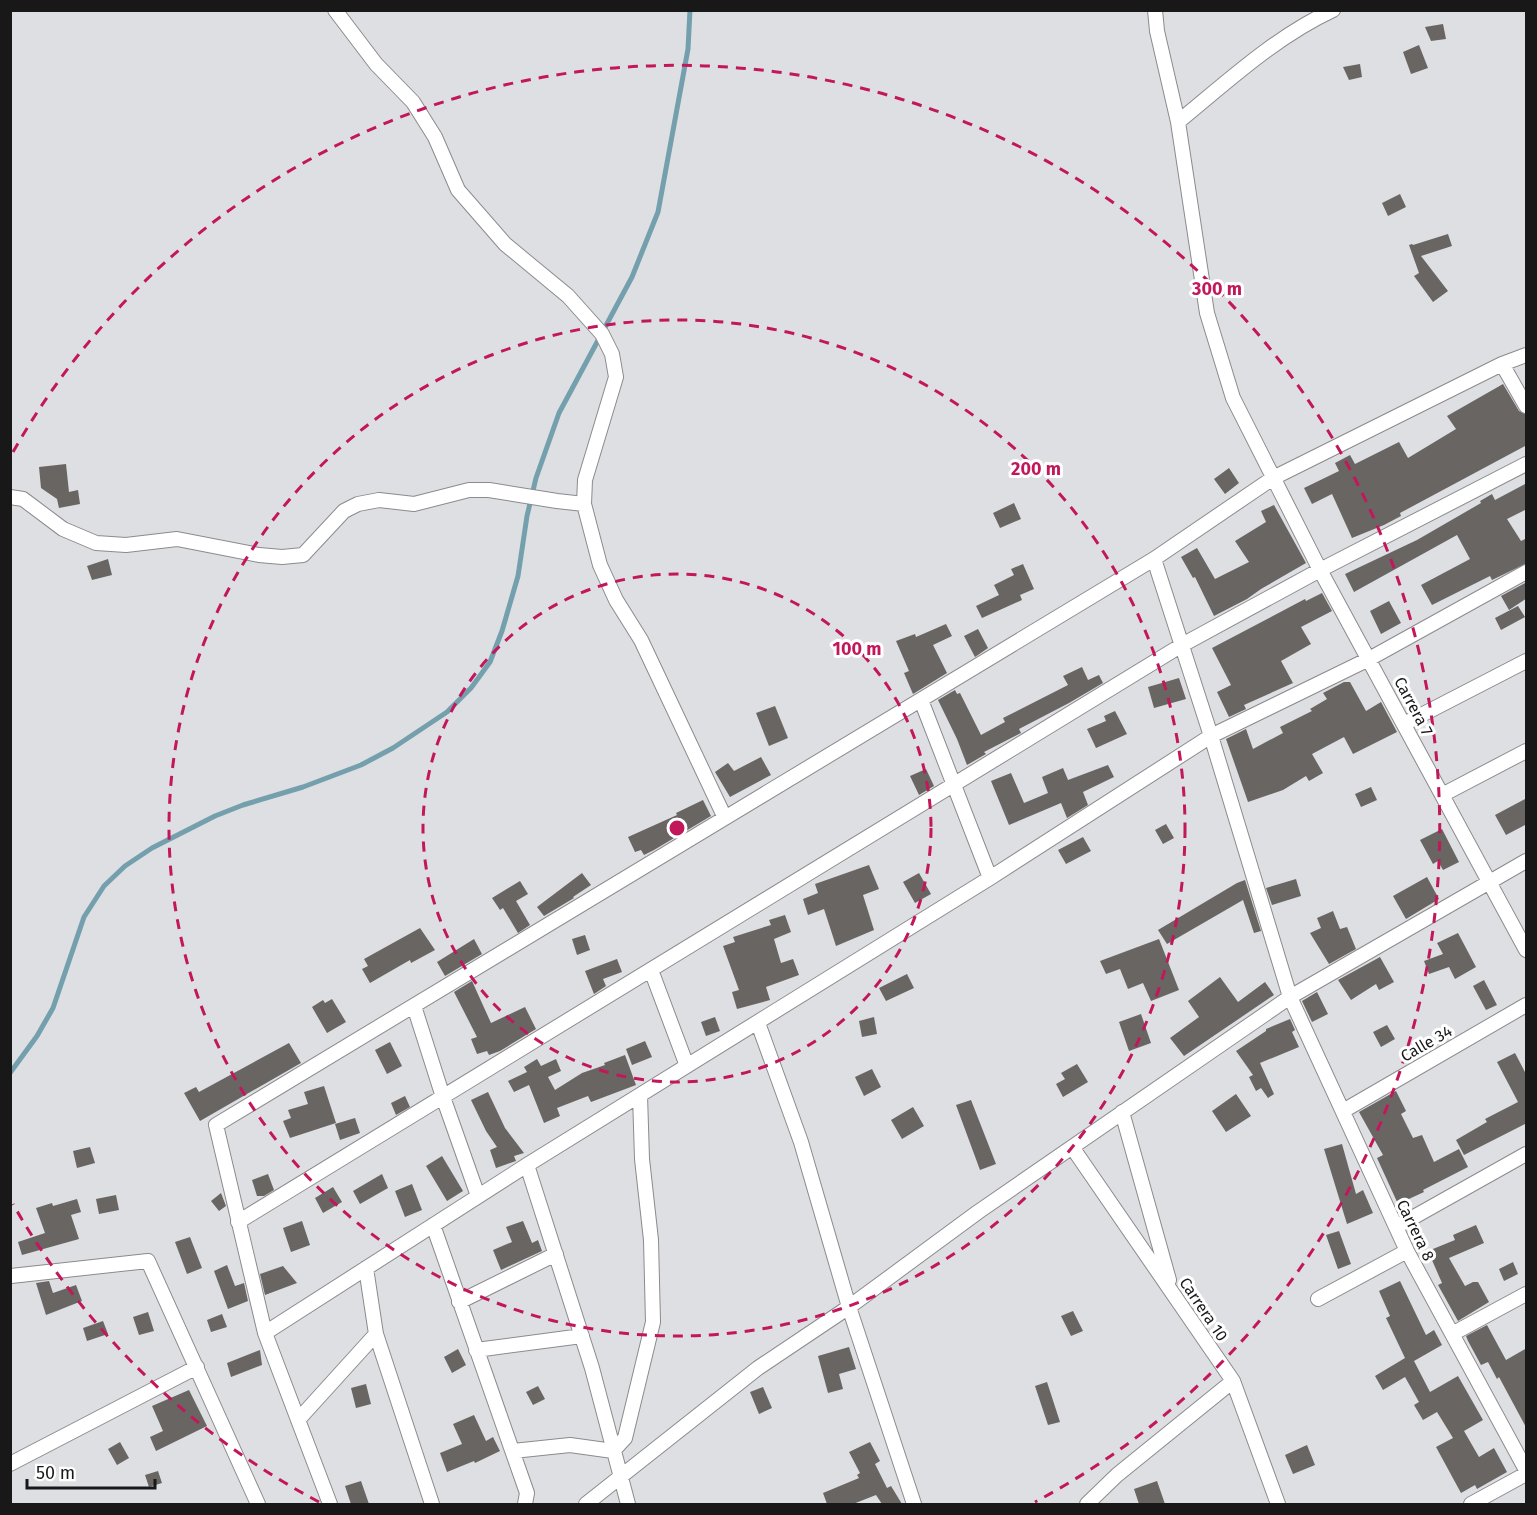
<svg xmlns="http://www.w3.org/2000/svg" width="1537" height="1515" viewBox="0 0 1537 1515" font-family="'Fira Sans',sans-serif">
  <rect width="100%" height="100%" fill="#dedfe2"/>
  <g fill="none" stroke-linecap="round" stroke-linejoin="round">
    <!-- stream -->
    <path stroke="#74a0ae" stroke-width="5" d="M10 1073 37 1036 53 1008 84 917 104 886 125 866 152 848 215 816 243 805 303 787 361 765 393 748 447 712 471 688 490 662 502 631 518 576 527 516 536 478 559 413 632 277 658 212 688 49 690 10"/>
  </g>
  <!-- building -->
  <path fill="#686563" d="M1443 24 1446 39 1431 41 1425 27Z
    M1419 45 1428 68 1411 74 1403 52Z
    M1360 64 1362 77 1349 80 1343 67Z
    M1400 194 1406 207 1388 216 1382 203Z
    M1448 234 1452 246 1421 256 1448 291 1433 302 1414 276 1419 273 1409 245 1412 244 1413 245Z
    M1503 384 1519 411 1527 415V445L1400 513 1401 516 1384 525 1352 538 1332 494 1312 504 1304 488 1339 471 1335 463 1350 455 1355 464 1399 442 1408 458 1456 429 1447 416Z
    M66 464 69 492 78 490 80 504 59 508 57 499 41 488 39 467Z
    M1229 468 1239 483 1225 494 1214 479Z
    M1527 483V509L1507 519 1521 541 1527 538V563L1492 580 1490 576 1432 605 1421 585 1470 559 1457 535 1354 592 1345 574 1417 540 1481 503 1480 501 1492 494 1495 500Z
    M1014 503 1021 519 1000 528 993 513Z
    M1274 505 1306 563 1261 589 1247 599 1214 616 1195 577 1193 578 1181 557 1197 548 1215 579 1249 562 1235 541 1266 522 1261 511Z
    M108 559 112 575 92 580 87 566Z
    M1023 564 1034 589 1020 595 1022 600 982 618 976 606 999 595 994 585 1014 575 1011 569Z
    M1527 582V598L1509 610 1501 596Z
    M1322 593 1332 611 1301 627 1311 644 1281 661 1293 683 1244 705 1246 709 1229 717 1217 692 1231 685 1212 648 1305 599 1306 601Z
    M1389 601 1401 623 1381 634 1370 611Z
    M1518 606 1525 617 1501 630 1495 618Z
    M946 624 952 636 933 645 947 673 913 694 904 673 909 671 896 641 915 634 916 637Z
    M978 629 988 648 975 657 964 636Z
    M1082 667 1088 680 1099 675 1103 683 1069 703 1019 729 1021 733 984 752 986 754 967 765 957 739 938 700 955 690 957 694 960 693 981 735 1005 722 1003 718 1068 685 1063 676Z
    M1179 678 1186 699 1154 708 1148 687Z
    M1344 682H1350L1366 711 1381 702 1397 732 1353 754 1344 737 1312 754 1323 773 1309 781 1306 776 1283 790 1248 802 1226 739 1246 729 1253 749 1283 733 1280 727 1312 711 1310 709 1327 699 1323 693Z
    M775 706 788 738 769 746 756 713Z
    M1115 711 1127 734 1096 748 1087 729 1106 721 1104 716Z
    M761 757 771 775 730 797 715 772 728 763 734 771Z
    M1108 765 1114 777 1083 792 1088 805 1067 818 1061 803 1009 825 991 781 1011 773 1024 803 1048 793 1042 777 1063 768 1068 780Z
    M926 769 934 786 919 795 910 776Z
    M1371 787 1377 800 1361 807 1355 794Z
    M1527 798V824L1506 835 1495 815Z
    M703 800 711 816 654 850 644 855 641 850 635 852 628 837 677 815 676 813Z
    M1166 824 1174 838 1163 844 1155 830Z
    M1442 829 1459 862 1443 870 1438 861 1433 864 1420 840Z
    M1083 837 1091 851 1066 864 1058 850Z
    M869 865 879 889 863 895 874 930 836 946 824 909 808 915 803 899 818 893 815 884Z
    M582 873 591 885 573 897 574 898 544 916 537 907Z
    M919 873 931 894 915 903 903 882Z
    M1427 877 1439 899 1406 919 1393 896Z
    M1296 879 1301 896 1272 905 1266 888Z
    M1245 880 1261 931 1254 933 1243 900 1167 944 1158 930 1237 883Z
    M520 881 528 894 516 901 530 925 518 933 503 908 500 910 492 898Z
    M1333 911 1340 929 1347 927 1356 949 1329 964 1310 933 1321 928 1317 918Z
    M785 915 791 932 774 939 781 963 793 959 799 975 766 987 770 1000 737 1009 732 992 739 990 723 946 735 942 733 937 771 925 769 920Z
    M420 928 435 950 411 963 410 960 370 983 362 969 368 966 364 959Z
    M1458 933 1476 967 1455 979 1449 967 1429 974 1424 961 1443 954 1437 943Z
    M585 935 590 950 577 955 572 939Z
    M474 939 482 954 445 976 437 962Z
    M1159 939 1179 990 1151 1001 1143 983 1128 989 1120 969 1106 974 1100 961Z
    M1380 957 1394 982 1379 990 1376 984 1351 1000 1338 980Z
    M617 959 622 972 603 979 606 986 594 994 585 971Z
    M907 974 914 988 886 1001 879 988Z
    M1220 977 1238 1002 1265 982 1274 995 1184 1056 1170 1038 1199 1017 1188 1001Z
    M1484 980 1497 1005 1486 1010 1473 986Z
    M472 981 491 1023 525 1007 536 1029 500 1051 489 1055 487 1051 477 1054 471 1039 477 1037 454 992Z
    M1317 992 1328 1014 1312 1022 1302 1001Z
    M332 999 346 1022 327 1033 312 1007 323 1000 325 1003Z
    M1141 1014 1151 1043 1129 1051 1119 1022Z
    M715 1017 720 1031 706 1036 701 1022Z
    M874 1017 877 1034 862 1037 859 1021Z
    M1290 1019 1295 1030 1292 1032 1299 1047 1260 1063 1274 1094 1268 1098 1261 1088 1256 1091 1249 1077 1253 1075 1236 1051 1266 1031V1029Z
    M1387 1025 1395 1039 1381 1047 1373 1032Z
    M645 1041 652 1057 632 1065 626 1049Z
    M390 1042 402 1066 387 1074 375 1050Z
    M289 1043 301 1063 200 1121 184 1093 196 1087 199 1092Z
    M1515 1053 1527 1076V1123L1464 1155 1456 1140 1487 1122 1485 1119 1518 1102 1497 1062Z
    M625 1055 636 1085 591 1102 588 1096 557 1108 560 1116 544 1123 529 1085 514 1092 508 1081 527 1072 524 1067 537 1059 541 1066 556 1059 561 1071 548 1077 555 1090 582 1073 605 1065 604 1063Z
    M1077 1064 1088 1082 1063 1097 1056 1084 1065 1079 1061 1073Z
    M872 1069 881 1087 864 1096 855 1077Z
    M324 1086 336 1123 290 1138 283 1121 291 1118 288 1110 308 1104 304 1092Z
    M1396 1091 1406 1111 1401 1114 1413 1138 1422 1135 1434 1162 1459 1149 1468 1167 1423 1190 1424 1192 1398 1204 1377 1158 1383 1155 1359 1112Z
    M488 1092 505 1128 524 1153 514 1156 516 1161 496 1168 490 1150 497 1147 486 1131 471 1100Z
    M1236 1094 1251 1116 1226 1132 1212 1111Z
    M405 1096 410 1107 396 1115 391 1103Z
    M971 1100 996 1164 980 1170 956 1105Z
    M913 1107 924 1126 902 1139 891 1120Z
    M355 1118 360 1133 340 1140 335 1124Z
    M1342 1144 1356 1194 1363 1190 1373 1213 1347 1224 1324 1149Z
    M90 1147 95 1163 77 1168 73 1151Z
    M442 1156 463 1191 447 1201 426 1166Z
    M268 1174 274 1190 264 1196H257L252 1180Z
    M382 1174 388 1188 360 1204 353 1191Z
    M412 1184 422 1210 405 1217 395 1191Z
    M333 1187 342 1202 323 1213 315 1198Z
    M221 1193 226 1206 219 1211 211 1201Z
    M116 1195 119 1210 99 1214 96 1199Z
    M77 1199 81 1212 71 1215 79 1239 22 1255 18 1242 45 1233 36 1208 52 1203 53 1206Z
    M302 1221 310 1245 291 1252 283 1228Z
    M523 1221 532 1243 538 1240 542 1251 501 1270 493 1250 512 1242 506 1227Z
    M1476 1225 1484 1243 1449 1258 1465 1286 1473 1282H1478L1489 1302 1458 1321 1438 1285 1442 1283 1428 1251 1455 1240 1453 1235Z
    M1339 1231 1351 1264 1338 1269 1326 1235Z
    M190 1237 202 1268 187 1274 175 1242Z
    M1513 1262 1518 1274 1504 1281 1499 1269Z
    M227 1265 235 1286 244 1283 248 1301 228 1309 214 1271Z
    M283 1266 297 1283 265 1295 260 1274Z
    M49 1281 53 1293 76 1285 82 1301 46 1315 36 1283Z
    M1400 1281 1426 1335 1434 1330 1442 1345 1414 1361 1430 1392 1458 1376 1483 1420 1464 1431 1479 1457 1494 1448 1507 1472 1477 1489 1475 1485 1461 1493 1436 1447 1453 1438 1437 1412 1423 1420 1414 1405 1419 1402 1405 1377 1383 1390 1375 1376 1405 1358 1386 1318 1390 1316 1379 1291Z
    M1073 1311 1083 1331 1071 1336 1061 1316Z
    M148 1312 154 1331 139 1335 133 1317Z
    M222 1314 227 1327 211 1332 207 1320Z
    M103 1321 108 1334 87 1341 83 1328Z
    M1487 1325 1506 1360 1527 1348V1429L1499 1377 1497 1379 1488 1362 1481 1365 1468 1341 1466 1336Z
    M849 1347 856 1369 839 1374 843 1389 828 1393 818 1356Z
    M458 1349 466 1365 452 1373 444 1357Z
    M260 1350 262 1365 231 1377 227 1363Z
    M1047 1382 1060 1422 1048 1425 1035 1386Z
    M366 1384 371 1404 356 1408 351 1388Z
    M538 1386 545 1399 533 1405 526 1392Z
    M763 1387 772 1408 759 1414 750 1392Z
    M189 1390 207 1426 156 1451 150 1437 163 1431 152 1406Z
    M474 1415 486 1441 493 1437 500 1451 475 1463 474 1461 447 1472 440 1453 462 1444 453 1424Z
    M120 1442 129 1458 117 1465 108 1449Z
    M870 1442 880 1461 875 1464 887 1488 891 1486 902 1504H882L876 1495 853 1504H827L823 1493 859 1478 857 1475 860 1473 849 1452Z
    M1307 1445 1315 1465 1293 1474 1285 1455Z
    M158 1471 162 1483 149 1487 145 1475Z
    M361 1481 369 1504H351L345 1486Z
    M1157 1481 1165 1504H1139L1134 1489Z"/>
  <g fill="none" stroke-linecap="round" stroke-linejoin="round">
    <defs>
      <path id="minor" d="M335 10 376 64 413 102 435 137 458 190 505 244 568 296 602 334 612 354 616 377 585 480 584 504 600 565 616 600 641 640 725 818
        M1155 10 1157 31 1178 122 1207 313 1233 398 1320 570 1526 950
        M1178 122C1227 82 1275 37 1333 10
        M1502 364 1526 406
        M10 497 23 499 63 529 96 543 126 545 177 539 259 555 282 557 303 555 344 511 358 504 379 500 414 504 469 490H489L557 501 584 504
        M1154 559 1211 736 1290 997 1407 1251 1526 1470
        M921 700 990 878
        M1404 724 1526 661
        M1442 795 1526 751
        M651 970 687 1066
        M414 1006 443 1097 478 1196
        M758 1023 801 1142 849 1307 914 1504
        M1343 1111 1526 1005
        M1122 1112 1169 1280
        M1072 1147 1233 1381 1278 1504
        M527 1165 592 1368 628 1504
        M238 1222 1182 645 1320 570 1526 464
        M433 1225 527 1493 525 1504
        M1396 1227 1526 1154
        M366 1268 376 1334 432 1504
        M11 1276 148 1261 258 1504
        M1318 1299 1407 1251
        M459 1302 556 1254
        M265 1333 527 1165 990 878 1211 736 1369 659 1526 572
        M1452 1334 1526 1294
        M476 1350 582 1336
        M298 1420 376 1334
        M513 1451 570 1445 613 1451 625 1438 653 1322 651 1240 642 1159 640 1095
        M10 1464 197 1367
        M330 1504 265 1333 216 1125 1154 559 1273 478 1502 364 1526 355
        M586 1504 758 1368 849 1307 978 1212 1290 997 1526 861
        M1087 1504 1117 1475 1233 1381
        M1471 1504 1526 1474"/>
    </defs>
    <!-- minor casing -->
    <use href="#minor" stroke="#8b8b8e" stroke-width="16"/>
    <!-- minor -->
    <use href="#minor" stroke="#fff" stroke-width="14"/>
  </g>
  <!-- distance rings -->
  <g fill="none" stroke="#c2185b" stroke-width="3" stroke-dasharray="10 8">
    <circle cx="677" cy="828" r="254"/>
    <circle cx="677" cy="828" r="508"/>
    <path d="M319 1502A763 763 0 0 1 13 1204M13 452A763 763 0 1 1 1035 1502"/>
  </g>
  <g text-anchor="middle" stroke-width="6" stroke-linejoin="round" paint-order="stroke">
    <!-- street labels -->
    <g font-size="16" fill="#181819" stroke="#fff">
      <text transform="translate(1414 706) rotate(62)" y="6">Carrera 7</text>
      <text transform="translate(1426 1043) rotate(-30)" y="6">Calle 34</text>
      <text transform="translate(1416 1230) rotate(64)" y="6">Carrera 8</text>
      <text transform="translate(1204 1309) rotate(56)" y="6">Carrera 10</text>
    </g>
  </g>
  <circle cx="677" cy="828" r="9" fill="#c2185b" stroke="#fff" stroke-width="3"/>
  <g font-size="18" text-anchor="middle" font-weight="bold" fill="#c2185b" stroke="#fff" stroke-width="6" stroke-linejoin="round" paint-order="stroke">
    <text x="1217" y="295">300 m</text>
    <text x="1036" y="475">200 m</text>
    <text x="857" y="655">100 m</text>
  </g>
  <!-- border -->
  <rect width="1537" height="1515" fill="none" stroke="#181819" stroke-width="24"/>
  <!-- scale -->
  <path d="M27 1479v9h128v-9" fill="none" stroke="#181819" stroke-width="3"/>
  <text x="36" y="1479" font-size="18" fill="#181819" stroke="#ffffff" stroke-width="4.5" paint-order="stroke">50 m</text>
</svg>
